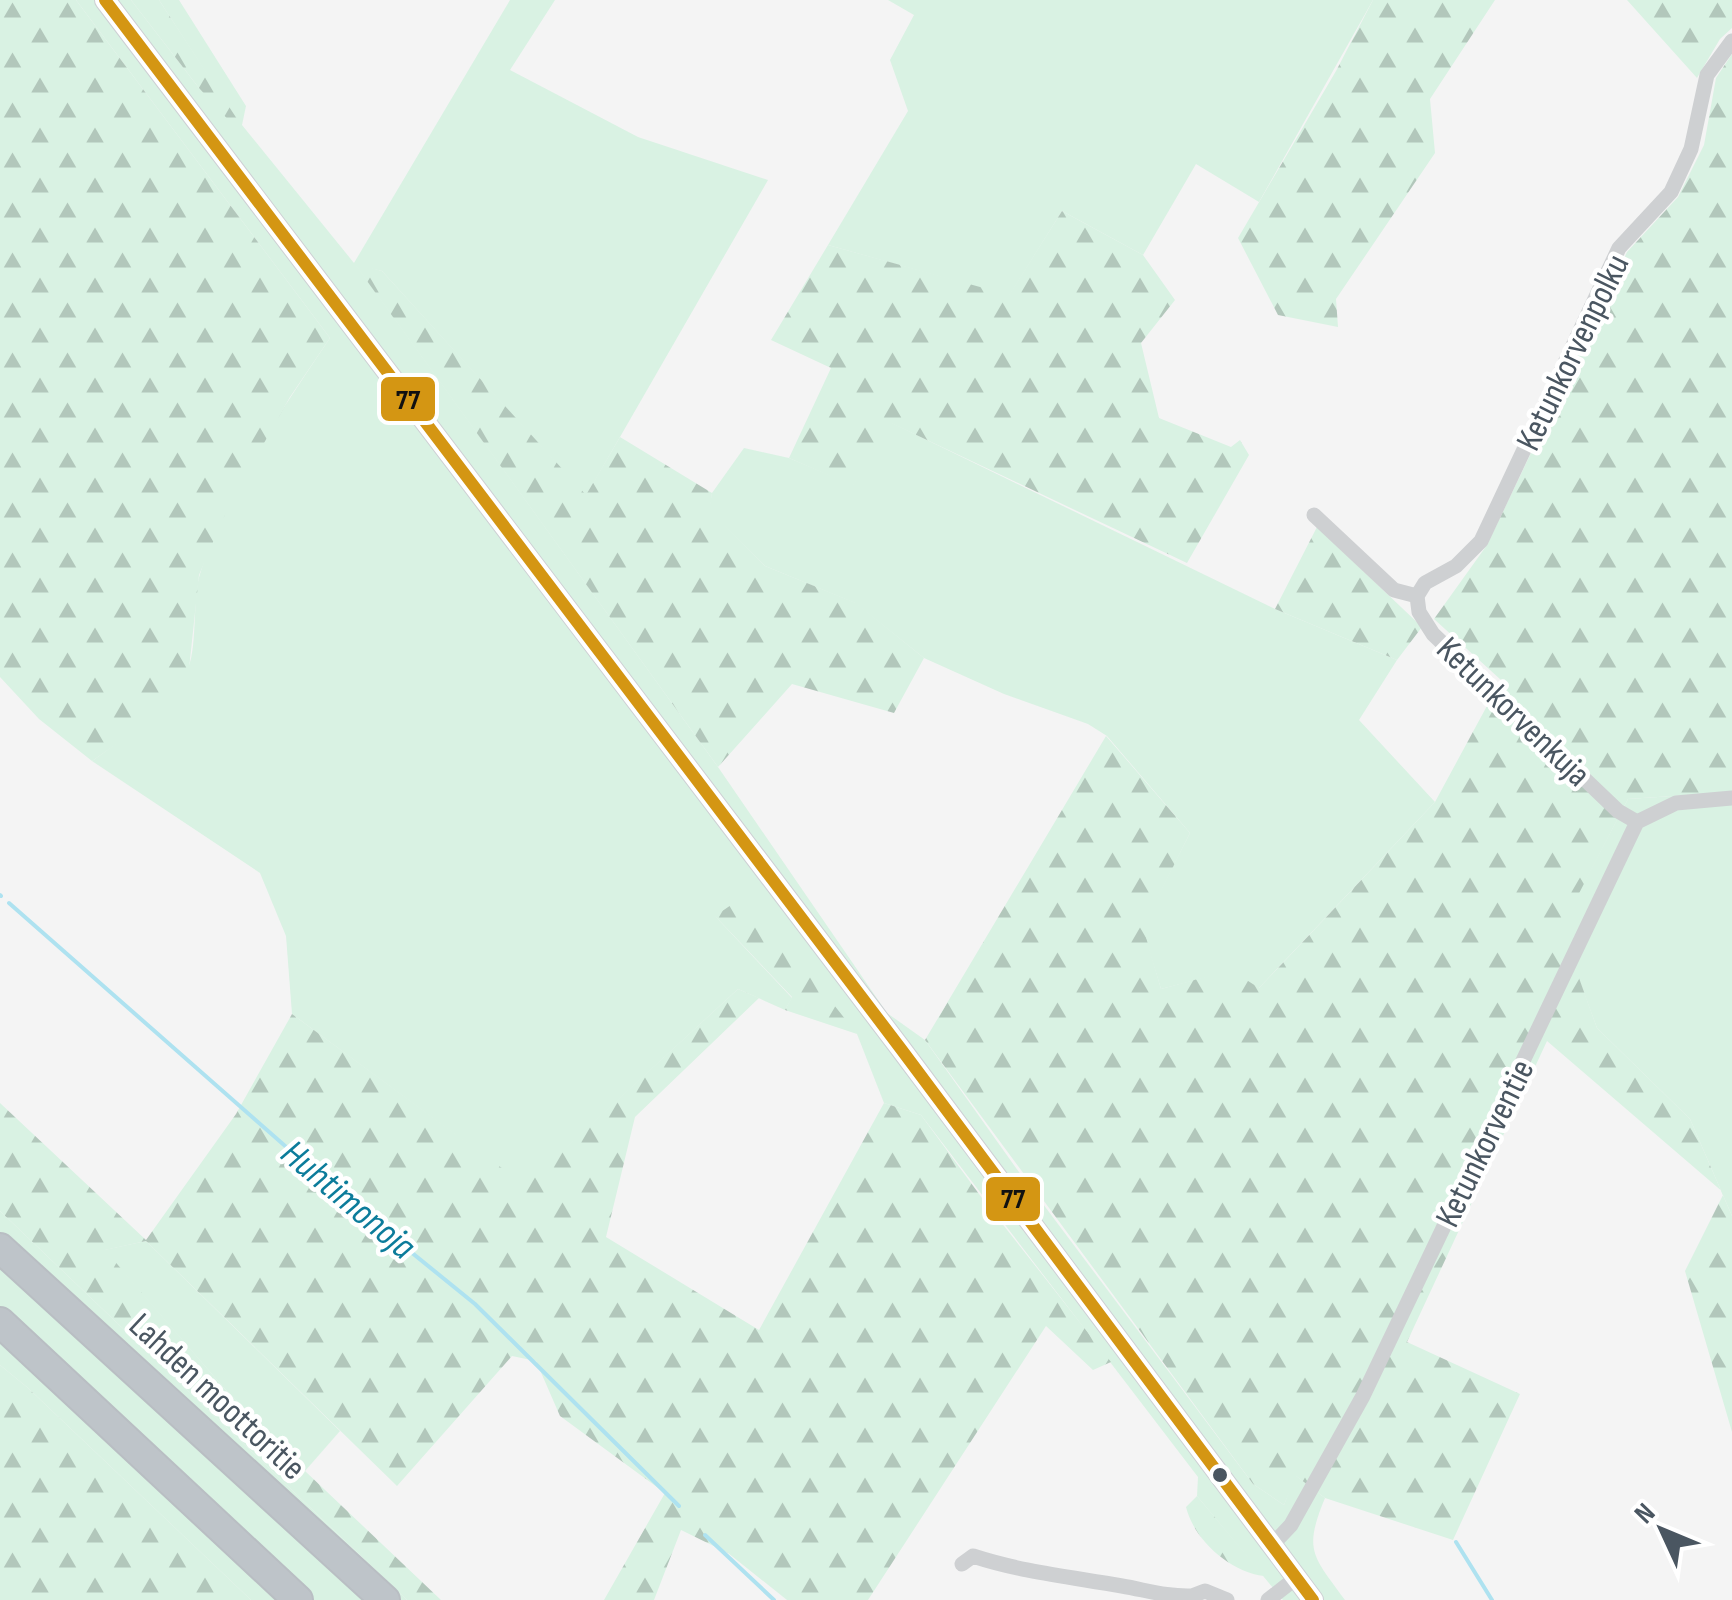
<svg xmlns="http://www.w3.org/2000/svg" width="1732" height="1600" viewBox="0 0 1732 1600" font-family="'Sofia Sans Condensed',sans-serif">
  <defs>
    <pattern id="forest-firs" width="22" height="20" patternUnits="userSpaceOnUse" patternTransform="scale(2.5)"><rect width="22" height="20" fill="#d9f2e3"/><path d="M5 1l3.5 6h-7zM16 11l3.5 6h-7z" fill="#b2c7bb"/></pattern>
  </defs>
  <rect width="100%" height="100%" fill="#f4f4f4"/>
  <!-- green -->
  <path fill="#d9f2e3" d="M76 0H131L199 88 240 125 159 0H179L246 106 242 125 354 263 510 0H555L510 70 638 137 768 180 586 496 382 271 356 265 718 767 887 1013 925 1040 1016 1168 1253 1484 1284 1505 1295 1475 1325 1498C1303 1551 1313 1556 1345 1600H1283L1197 1496 1198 1477 921 1115 884 1103 857 1034 715 916 792 998 785 1010 738 989 525 1186 292 1014 286 936 260 873 92 761C127 737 162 709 186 672 198 653 192 598 200 574 224 495 284 406 330 338Z
    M888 0H1373L1259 202 1196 164 1143 255 1062 211 1009 296 828 245 908 111 890 60 914 15Z
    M890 422 1275 609 1397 660 1359 720 1435 802 1258 989 1231 971 1161 989 1142 927 1190 833 1107 736 1088 724 1004 694 924 658 855 603 765 566 709 510 712 493 744 448 789 458 853 485Z
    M1732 792V1216L1690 1119 1597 1028 1560 928 1628 799Z
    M0 1211 407 1600H251L28 1388 0 1365Z
    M146 1241 340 1431 305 1471 224 1388 104 1250Z"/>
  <!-- forest -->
  <path fill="url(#forest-firs)" d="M0 0H76L330 338 290 397 229 505 199 575 189 669 180 690 134 732 92 761 39 719 0 677Z
    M131 0H159L241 125H233L199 88Z
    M1373 0H1495L1430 99 1435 153 1336 299 1338 327 1278 315 1238 238 1336 71Z
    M1627 0H1732V28L1720 39 1697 78Z
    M1732 54V792L1628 799 1561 928 1597 1028 1690 1119 1732 1216V1432L1685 1271 1724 1193 1547 1041 1407 1342 1520 1394 1453 1540 1325 1498 1296 1476 1284 1505 1253 1484 925 1040 1106 736 1190 833 1143 927 1161 989 1231 970 1259 988 1435 802 1501 680 1434 619 1487 545 1627 252 1678 197 1704 145 1716 78Z
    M1062 211 1143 255 1175 300 1141 343 1159 418 1231 447 1240 440 1249 455 1187 563 891 423 853 486 789 458 831 368 771 340 828 245 1009 295Z
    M354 263 382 271 586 495 620 437 712 493 710 510 765 566 856 603 924 658 894 713 792 684 718 767Z
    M1317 527 1422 627 1397 660 1275 609Z
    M734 903 754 904 857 1034 785 1010 792 997 715 916Z
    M738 989 759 998 635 1117 606 1237 759 1330 884 1103 921 1115 982 1198 1111 1362 1093 1370 1046 1326 868 1600H787L728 1553 681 1530 654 1600H604L665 1493 560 1416 536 1361 512 1356 397 1486 146 1241 105 1250 224 1388 305 1471 441 1600H407L0 1211V1103L146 1240 236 1114 292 1014 525 1185Z
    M0 1365 28 1388 251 1600H0Z
    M1197 1496 1264 1576C1230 1572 1194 1540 1186 1507Z"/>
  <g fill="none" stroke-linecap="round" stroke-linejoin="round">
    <!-- stream -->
    <path stroke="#aee2f0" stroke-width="4" d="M0 895 1 896
      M9 903 342 1196 475 1304 679 1506
      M705 1535 774 1600
      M1456 1542 1492 1600"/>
    <defs>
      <path id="highway" d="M0 1248 385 1600
        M0 1322 298 1600"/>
    </defs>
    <!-- highway casing -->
    <use href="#highway" stroke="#b9bec3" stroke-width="32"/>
    <!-- street -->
    <path stroke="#ced0d2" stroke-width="15" d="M1314 515 1394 590 1417 596
      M1417 596 1425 583 1456 566 1481 541 1619 248 1671 192 1691 149 1707 75 1732 41
      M1417 596 1419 612 1433 634 1618 811 1637 822
      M1272 1545 1291 1525 1363 1396 1637 822 1676 803 1732 798
      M962 1564 973 1556C1022 1572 1071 1577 1122 1586 1146 1590 1167 1597 1192 1596
      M1190 1600 1192 1596 1205 1591 1227 1600
      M1268 1600 1296 1578"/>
    <!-- secondary -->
    <path stroke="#ced0d4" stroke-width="22" d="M105 0 901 1049 1313 1600"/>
    <!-- highway -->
    <use href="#highway" stroke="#bec4c9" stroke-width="28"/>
    <defs>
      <path id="bus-1" d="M105 0 901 1049 1313 1600"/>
    </defs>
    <!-- bus-1 casing -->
    <use href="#bus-1" stroke="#fff" stroke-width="20"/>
    <!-- bus-1 -->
    <use href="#bus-1" stroke="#d49613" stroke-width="12"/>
  </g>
  <!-- markers -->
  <circle fill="#4a5661" stroke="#fff" stroke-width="4" cx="1220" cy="1475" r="9"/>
  <g text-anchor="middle" stroke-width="9" stroke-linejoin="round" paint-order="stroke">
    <!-- street labels -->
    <g font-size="35" fill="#4a5661" stroke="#fff">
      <text transform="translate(1572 352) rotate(-64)" y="12">Ketunkorvenpolku</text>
      <text transform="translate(1514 711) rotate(44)" y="12">Ketunkorvenkuja</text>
      <text transform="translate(1484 1143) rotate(-64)" y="12">Ketunkorventie</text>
      <text transform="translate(218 1396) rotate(43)" y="12">Lahden moottoritie</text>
    </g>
    <!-- water labels -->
    <g font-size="38" font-style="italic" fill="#0c7c9b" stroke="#fff">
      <text transform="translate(349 1199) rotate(40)" y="13">Huhtimonoja</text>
    </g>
  </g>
  <g stroke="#fff" stroke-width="4">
    <rect x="379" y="375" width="58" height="48" rx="10" fill="#d49613"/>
    <rect x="984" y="1175" width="58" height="48" rx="10" fill="#d49613"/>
  </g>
  <g font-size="28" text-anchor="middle" font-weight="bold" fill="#111">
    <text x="408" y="409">77</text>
    <text x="1013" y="1208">77</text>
  </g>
  <!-- north arrow -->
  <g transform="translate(1662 1530) rotate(314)" stroke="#ffffff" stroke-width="8" paint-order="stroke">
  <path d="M0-8L18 38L0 25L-18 38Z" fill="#4a5661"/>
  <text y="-15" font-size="28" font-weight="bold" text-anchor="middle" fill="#4a5661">N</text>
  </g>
</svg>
